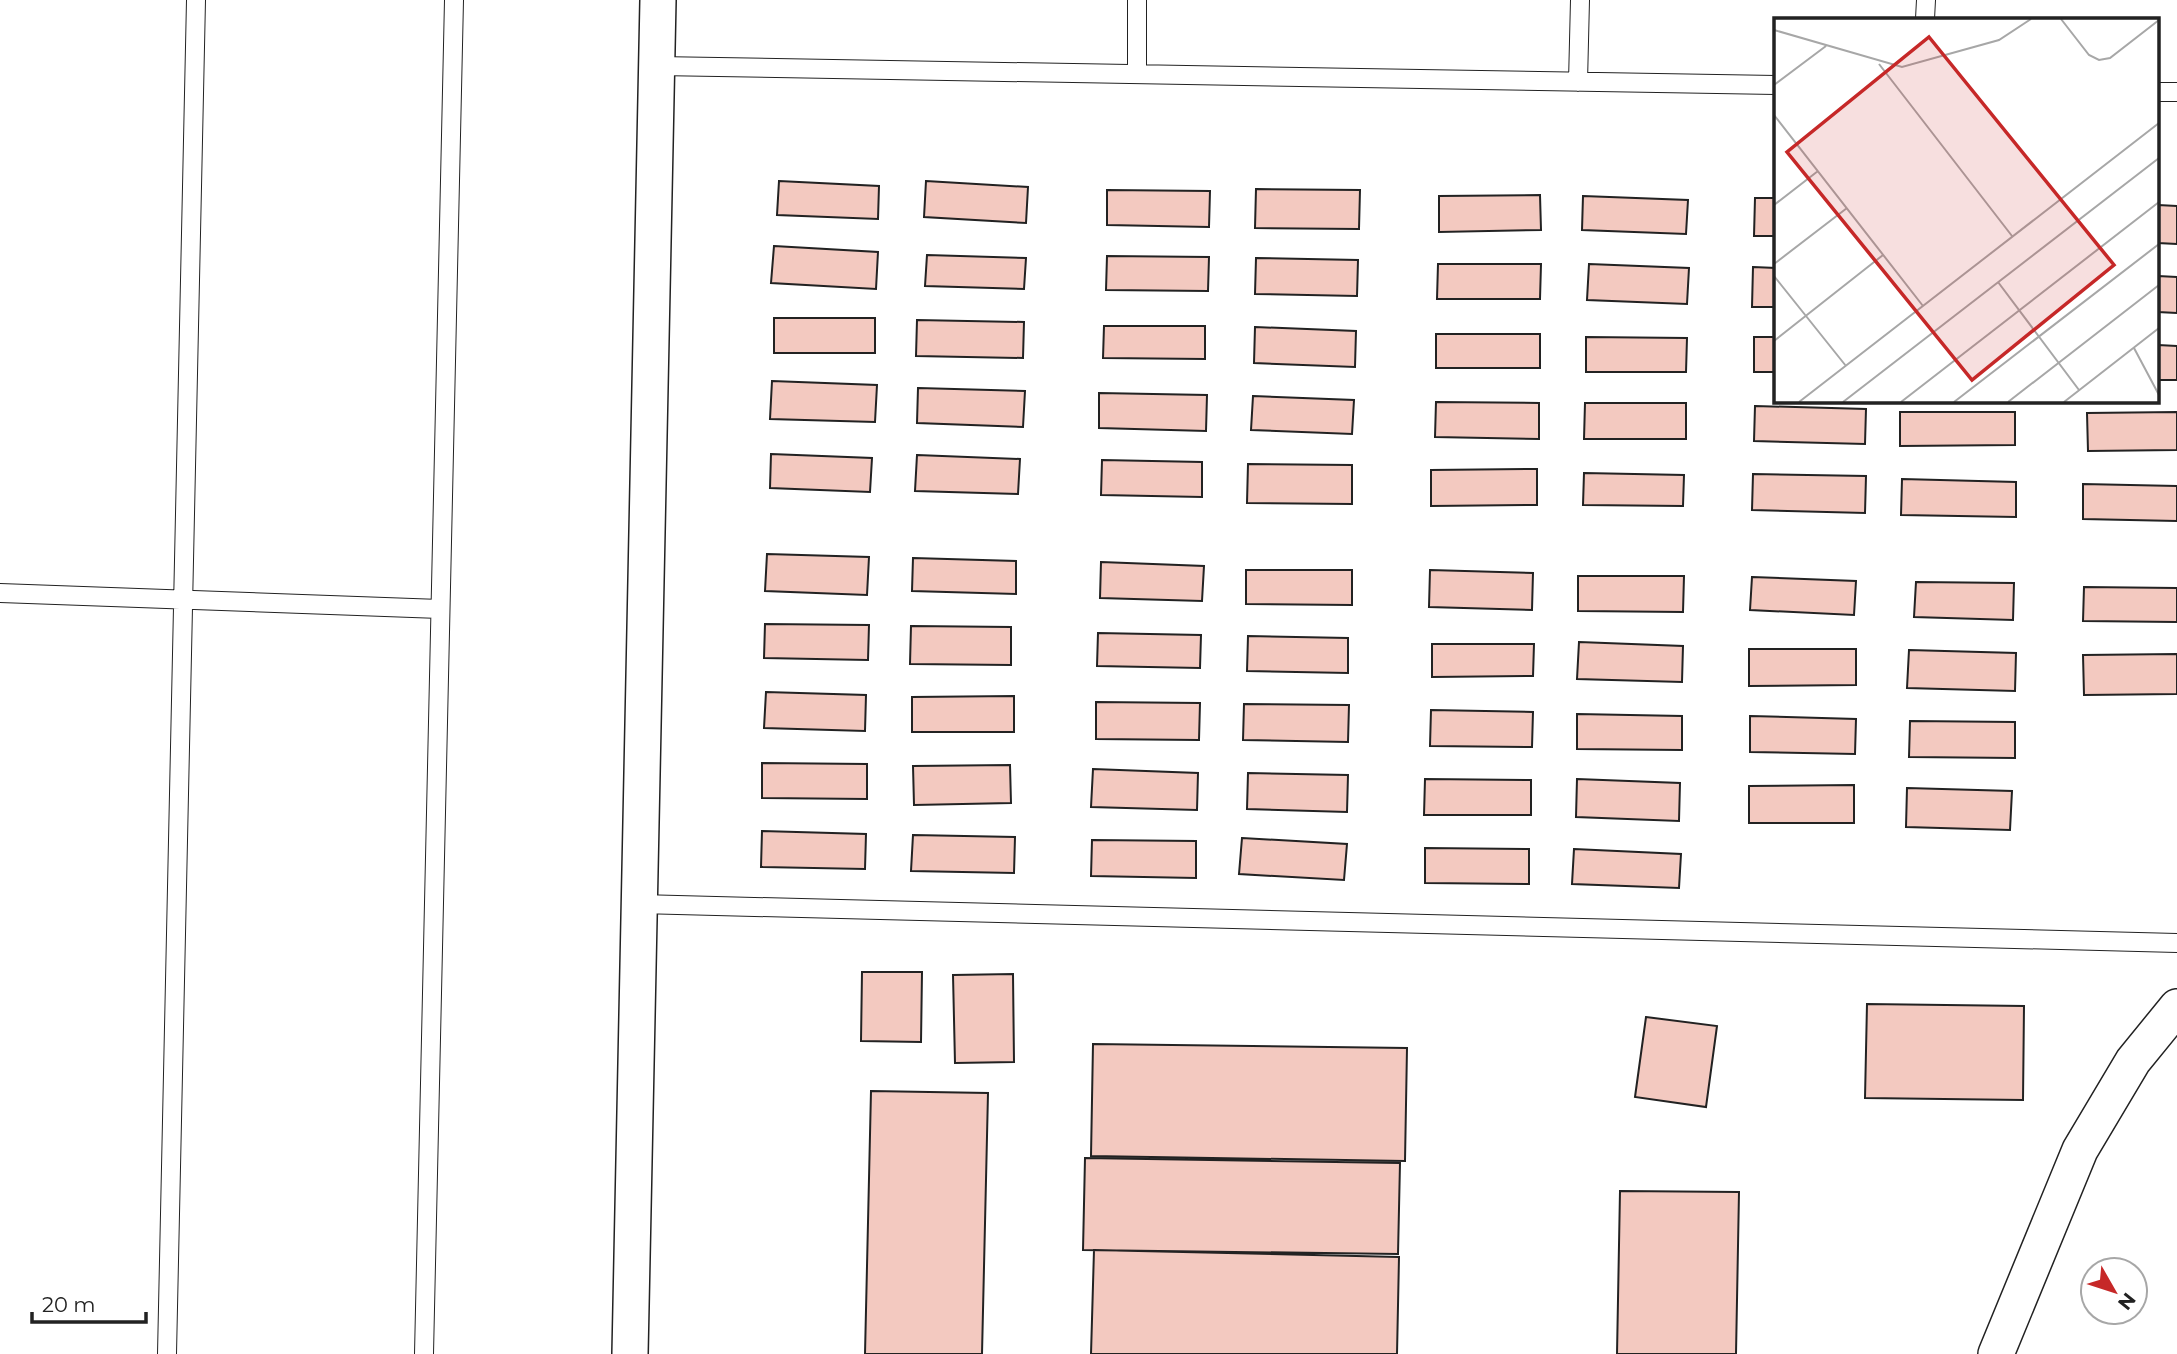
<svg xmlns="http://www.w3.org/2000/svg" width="2177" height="1354" viewBox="0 0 2177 1354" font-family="Montserrat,sans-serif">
  <rect width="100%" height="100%" fill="#fff"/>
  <!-- building -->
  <path fill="#f3c9c0" stroke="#222" stroke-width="2" d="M779 181 879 186 878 219 777 215Z
    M926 181 1028 187 1026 223 924 217Z
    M1256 189 1360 190 1359 229 1255 228Z
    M1107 190 1210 191 1209 227 1107 225Z
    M1540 195 1541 230 1439 232V196Z
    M1583 196 1688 200 1686 234 1582 230Z
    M1755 198H1776V236H1754Z
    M2158 205 2177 206V244L2158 243Z
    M774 246 878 252 876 289 771 283Z
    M927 255 1026 258 1024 289 925 286Z
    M1107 256 1209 257 1208 291 1106 290Z
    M1256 258 1358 260 1357 296 1255 294Z
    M1438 264H1541L1540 299H1437Z
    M1589 264 1689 268 1687 304 1587 300Z
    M1753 267 1776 268V307H1752Z
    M2158 276 2177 277V313L2158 312Z
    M774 318H875V353H774Z
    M917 320 1024 322 1023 358 916 356Z
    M1104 326H1205V359L1103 358Z
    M1255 327 1356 331 1355 367 1254 363Z
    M1436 334H1540V368H1436Z
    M1586 337 1687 338 1686 372H1586Z
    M1754 337H1776V372H1754Z
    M2158 345 2177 346V380H2158Z
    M772 381 877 385 875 422 770 419Z
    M918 388 1025 391 1023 427 917 423Z
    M1099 393 1207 395 1206 431 1099 428Z
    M1253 396 1354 400 1352 434 1251 430Z
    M1436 402 1539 403V439L1435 437Z
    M1585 403H1686V439H1584Z
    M1755 406 1866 409 1865 444 1754 441Z
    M1900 412H2015V445L1900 446Z
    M2177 412V450L2088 451 2087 413Z
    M771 454 872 458 870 492 770 488Z
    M917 455 1020 459 1018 494 915 491Z
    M1102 460 1202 462V497L1101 495Z
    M1248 464 1352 465V504L1247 503Z
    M1537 469V505L1431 506V470Z
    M1584 473 1684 475 1683 506 1583 505Z
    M1753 474 1866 476 1865 513 1752 510Z
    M1902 479 2016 482V517L1901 515Z
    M2083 484 2177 486V521L2083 519Z
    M767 554 869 557 867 595 765 591Z
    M913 558 1016 561V594L912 591Z
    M1101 562 1204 566 1202 601 1100 598Z
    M1246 570H1352V605L1246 604Z
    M1430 570 1533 573 1532 610 1429 607Z
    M1578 576H1684L1683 612 1578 611Z
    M1752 577 1856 581 1854 615 1750 610Z
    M1916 582 2014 583 2013 620 1914 617Z
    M2084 587 2177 588V622L2083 621Z
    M765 624 869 625 868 660 764 658Z
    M911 626 1011 627V665L910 664Z
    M1098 633 1201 635 1200 668 1097 666Z
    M1248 636 1348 638V673L1247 671Z
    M1579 642 1683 646 1682 682 1577 679Z
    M1432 644H1534L1533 676 1432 677Z
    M1749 649H1856V685L1749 686Z
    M1909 650 2016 653 2015 691 1907 688Z
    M2177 654V694L2084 695 2083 655Z
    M766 692 866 695 865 731 764 728Z
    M1014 696V732H912V697Z
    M1096 702 1200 703 1199 740 1096 739Z
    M1244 704 1349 705 1348 742 1243 740Z
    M1431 710 1533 712 1532 747 1430 746Z
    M1577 714 1682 716V750L1577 749Z
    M1750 716 1856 719 1855 754 1750 752Z
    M1910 721 2015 722V758L1909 757Z
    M762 763 867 764V799L762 798Z
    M1010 765 1011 803 914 805 913 766Z
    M1093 769 1198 773 1197 810 1091 807Z
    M1248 773 1348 775 1347 812 1247 809Z
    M1425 779 1531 780V815H1424Z
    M1577 779 1680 783 1679 821 1576 817Z
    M1854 785V823H1749V786Z
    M1907 788 2012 791 2010 830 1906 827Z
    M762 831 866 834 865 869 761 867Z
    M913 835 1015 837 1014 873 911 871Z
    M1242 838 1347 844 1344 880 1239 874Z
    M1092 840 1196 841V878L1091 876Z
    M1425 848 1529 849V884L1425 883Z
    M1574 849 1681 854 1679 888 1572 884Z
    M862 972H922L921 1042 861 1041Z
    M1013 974 1014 1062 955 1063 953 975Z
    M1867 1004 2024 1006 2023 1100 1865 1098Z
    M1646 1017 1717 1026 1706 1107 1635 1097Z
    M1093 1044 1407 1048 1405 1161 1091 1156Z
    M871 1091 988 1093 982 1354H865Z
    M1085 1158 1400 1163 1398 1254 1083 1250Z
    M1620 1191 1739 1192 1736 1354H1617Z
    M1094 1250 1399 1257 1397 1354H1091Z"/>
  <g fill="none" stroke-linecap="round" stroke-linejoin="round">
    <defs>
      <path id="lane" d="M1925 19 1926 0
        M657 66 1776 85
        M1137 74V0
        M1578 82 1580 0
        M2158 92H2177
        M0 593 440 609
        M639 904 2177 943
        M167 1354 196 0
        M424 1354 454 0"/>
      <path id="street" d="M630 1354 658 0
        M1996 1354 2080 1150 2133 1061 2177 1007"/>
    </defs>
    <!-- lane casing -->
    <use href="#lane" stroke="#222" stroke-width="20"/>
    <!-- street casing -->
    <use href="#street" stroke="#222" stroke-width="38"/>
    <!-- lane -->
    <use href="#lane" stroke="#fff" stroke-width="18"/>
    <!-- street -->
    <use href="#street" stroke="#fff" stroke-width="35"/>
  </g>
  <!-- overview -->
  <g transform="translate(1774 18)">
    <rect width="385" height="385" fill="#fff"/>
    <path fill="none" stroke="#a7a7a7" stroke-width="2" d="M287 1 315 37 325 42 336 40 385 2M0 12 128 49 225 22 257 1M105 46 238 218M0 67 52 28M0 97 149 288M0 187 44 153M0 246 73 190M0 258 72 348M224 264 305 372M0 323 109 237M360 330 385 377M25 384 385 105M69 384 385 140M127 384 385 184M180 384 385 226M234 384 385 267M290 384 385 310"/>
    <path fill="#c62828" fill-opacity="0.15" stroke="#c62828" stroke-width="3.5" d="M155 19 340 247 198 362 13 134Z"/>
    <rect width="385" height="385" fill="none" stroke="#222" stroke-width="3.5"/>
  </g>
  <!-- north arrow -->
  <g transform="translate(2114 1291) rotate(129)"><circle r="33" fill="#ffffff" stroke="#a7a7a7" stroke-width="2"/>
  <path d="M0-5L12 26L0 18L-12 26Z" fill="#c62828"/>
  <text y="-10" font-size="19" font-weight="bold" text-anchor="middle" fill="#222222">N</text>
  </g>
  <!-- scale -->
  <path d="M32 1312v10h114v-10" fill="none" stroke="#222222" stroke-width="3.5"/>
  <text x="42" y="1312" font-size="21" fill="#222222" stroke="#ffffff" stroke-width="5" paint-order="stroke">20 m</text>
</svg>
